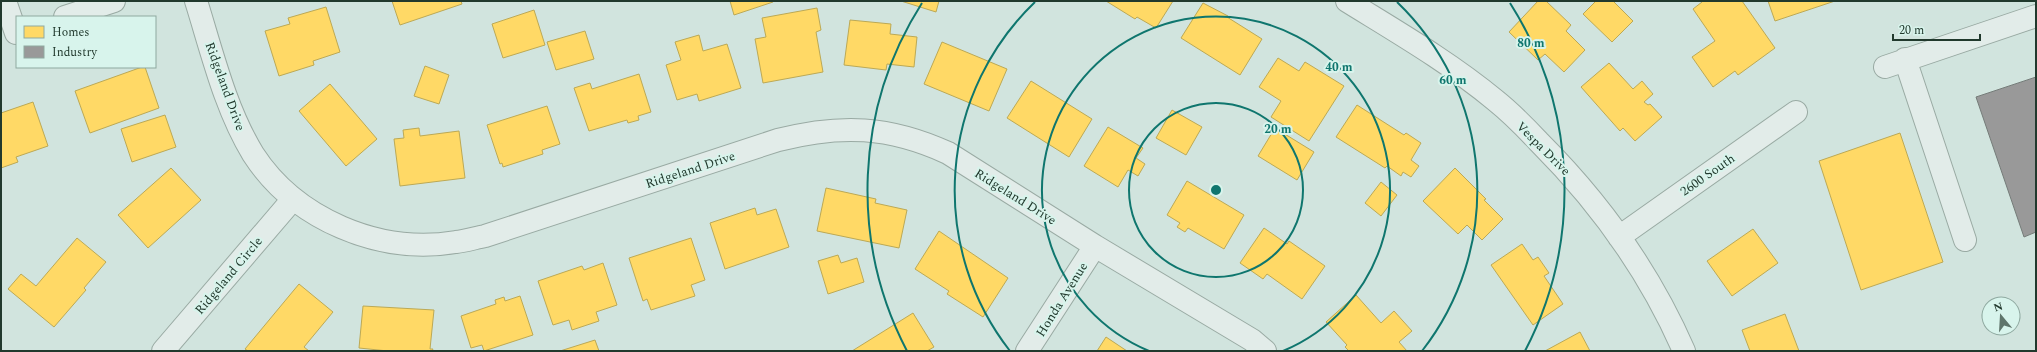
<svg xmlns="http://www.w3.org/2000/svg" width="2037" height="352" viewBox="0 0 2037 352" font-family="Spectral,serif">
  <rect width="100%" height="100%" fill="#d1e4de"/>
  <!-- homes -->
  <path fill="#ffd966" stroke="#bca955" d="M392 1H461L462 4 400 25Z
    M730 1H773V2L734 15Z
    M901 1H939L936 12Z
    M1106 1H1173L1156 28 1137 17 1135 19Z
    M1538 1H1546L1571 25 1566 31 1585 50 1564 72 1545 54 1538 60 1509 32Z
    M1596 1H1613L1633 21 1612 42 1583 14Z
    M1701 1H1742L1775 48 1738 75 1735 71 1713 87 1692 57 1715 41 1693 9 1702 2Z
    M1768 1H1835L1775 21Z
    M1203 3 1228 16 1227 17 1262 39 1240 75 1181 38Z
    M326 7 340 52 313 61 314 65 279 76 265 31 290 24 288 18Z
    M817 8 821 30 816 32 823 72 763 83 755 39 766 37 762 18Z
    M534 10 545 45 503 58 492 24Z
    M850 20 891 24 890 34 917 37 914 67 887 64 886 70 844 65Z
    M585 31 594 59 556 70 547 42Z
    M699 35 703 51 727 44 741 88 699 101 697 94 677 100 666 65 681 60 675 42Z
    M942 42 1007 69 989 111 924 84Z
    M1278 58 1299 71 1305 62 1344 86 1309 141 1271 117 1281 101 1259 87Z
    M1609 63 1633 89 1642 81 1653 94 1644 102 1648 105 1650 104 1662 117 1635 141 1623 128 1620 131 1581 87Z
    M425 66 449 75 439 104 414 96Z
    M142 67H145L159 108 90 133 75 91Z
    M639 74 651 112 638 116 639 120 628 123 627 120 589 131 574 88 590 83 592 89Z
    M1031 81 1092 119 1069 157 1007 118Z
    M330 84 377 139 346 166 299 111Z
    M33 102 48 146 16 157 18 162 1 168V113Z
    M1357 105 1404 135 1406 133 1421 143 1411 160 1419 166 1411 177 1403 172 1401 176 1387 166 1385 168 1336 137Z
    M547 106 560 144 542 150 543 154 503 167 502 163 500 164 487 125Z
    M1172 110 1202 127 1186 155 1156 138Z
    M165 115 176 147 132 162 121 129Z
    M1108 127 1143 148 1136 158 1145 164 1138 176 1128 170 1118 187 1084 166Z
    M419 128 420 136 459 131 465 178 400 186 394 139 404 138 403 130Z
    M1275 128 1314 152 1297 180 1258 156Z
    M1900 133 1943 262 1861 290 1819 161Z
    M171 168 201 200 148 248 118 215Z
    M1455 168 1486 199 1484 200 1503 219 1482 240 1467 225 1458 234 1423 201Z
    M1187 181 1244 215 1224 249 1188 228 1185 232 1177 227 1180 223 1167 215Z
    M1381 182 1397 195 1381 216 1365 203Z
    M826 188 876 199 875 203 907 210 899 248 817 231Z
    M755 208 757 215 776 209 789 247 725 269 710 223Z
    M1264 228 1287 244 1289 241 1325 266 1302 299 1267 274 1263 279 1240 263Z
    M1753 229 1778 263 1732 296 1707 261Z
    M939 231 1008 278 983 317 947 294 949 291 915 269Z
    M77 238 106 262 84 288 86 290 54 327 8 289 21 274 36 286Z
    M691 238 705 280 691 285 695 296 651 310 647 299 643 301 629 258Z
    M1522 244 1533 260 1538 257 1549 273 1544 276 1563 304 1533 325 1491 265Z
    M838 255 841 263 857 258 864 282 828 294 818 261Z
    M603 263 617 305 596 312 599 321 572 330 569 320 553 325 538 281 582 266 584 270Z
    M299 284 333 312 304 347 309 351H248L245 349Z
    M1356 295 1381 323 1394 311 1412 331 1399 342 1407 351H1349L1345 347 1347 345 1326 322Z
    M520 296 533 335 484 351 482 345 471 348 461 316 496 304 495 300 504 297 505 301Z
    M363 306 434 310 430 349H433L432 351H388L359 348Z
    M913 313 934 347 927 351H852Z
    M1785 314 1799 351H1750L1742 330Z
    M1580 332 1590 351H1545Z
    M1106 337 1127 351H1097Z
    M595 340 599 351H560Z"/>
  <!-- industry -->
  <path fill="#999" stroke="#757c79" d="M2036 77V232L2024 237 1976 97Z"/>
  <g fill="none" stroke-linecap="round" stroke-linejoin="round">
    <defs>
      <path id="minor" d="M5 1 16 33
        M196 1C212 52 225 108 253 154 295 219 379 255 456 242 465 241 475 238 485 236L778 140C841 124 889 126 948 153L1095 246 1252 340 1265 351
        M1347 1C1397 32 1449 62 1495 100 1510 112 1525 127 1539 142 1599 202 1650 273 1684 351
        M65 17 114 1
        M1905 59 1965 240
        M1885 67 2036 16
        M1619 237 1796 112
        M163 351 293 199
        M1027 351 1095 246"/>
    </defs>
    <!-- minor casing -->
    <use href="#minor" stroke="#99aaa3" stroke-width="24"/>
    <!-- minor -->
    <use href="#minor" stroke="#e2ece9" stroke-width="22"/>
  </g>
  <!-- distance rings -->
  <g fill="none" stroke="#0f766e" stroke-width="2">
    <circle cx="1216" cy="190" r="87"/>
    <path d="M1149 351A174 174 0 1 1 1283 351"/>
    <path d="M1010 351A261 261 0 0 1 1035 2M1397 2A261 261 0 0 1 1422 351"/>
    <path d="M907 351A348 348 0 0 1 922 3M1510 3A348 348 0 0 1 1525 351"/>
  </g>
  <g text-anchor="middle" stroke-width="4" stroke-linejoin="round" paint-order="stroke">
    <!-- street labels -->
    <g font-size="13" fill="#21392d" stroke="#d8f4ec">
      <text transform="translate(226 86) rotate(70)" y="5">Ridgeland Drive</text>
      <text transform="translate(1544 148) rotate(45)" y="5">Vespa Drive</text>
      <text transform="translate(690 169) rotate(-18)" y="5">Ridgeland Drive</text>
      <text transform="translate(1707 174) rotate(-35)" y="5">2600 South</text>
      <text transform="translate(1016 196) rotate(32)" y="5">Ridgeland Drive</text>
      <text transform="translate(228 275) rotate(-50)" y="5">Ridgeland Circle</text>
      <text transform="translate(1061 299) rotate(-58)" y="5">Honda Avenue</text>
    </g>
  </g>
  <circle cx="1216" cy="190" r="6" fill="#0f766e" stroke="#d8f4ec" stroke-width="2"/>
  <g font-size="12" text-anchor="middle" font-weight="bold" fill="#0f766e" stroke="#d8f4ec" stroke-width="4" stroke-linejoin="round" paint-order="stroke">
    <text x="1531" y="47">80 m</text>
    <text x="1339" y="71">40 m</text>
    <text x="1453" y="84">60 m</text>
    <text x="1278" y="133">20 m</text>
  </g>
  <!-- border -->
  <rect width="2037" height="352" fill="none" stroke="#21392d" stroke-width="4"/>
  <!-- legend -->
  <rect x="16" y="16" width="140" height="52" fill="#d8f4ec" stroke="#8fa9a0"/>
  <rect x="24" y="26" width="20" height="12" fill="#ffd966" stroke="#8fa9a0"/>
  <text x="52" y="36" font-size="12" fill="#21392d">Homes</text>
  <rect x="24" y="46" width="20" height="12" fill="#999999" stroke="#8fa9a0"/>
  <text x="52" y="56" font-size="12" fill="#21392d">Industry</text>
  <!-- north arrow -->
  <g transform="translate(2001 316) rotate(342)"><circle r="19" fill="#d8f4ec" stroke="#8fa9a0"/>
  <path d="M0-3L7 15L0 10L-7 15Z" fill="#5f756b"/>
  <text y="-6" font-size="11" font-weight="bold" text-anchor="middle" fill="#21392d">N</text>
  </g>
  <!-- scale -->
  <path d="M1893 34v6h87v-6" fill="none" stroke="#21392d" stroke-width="2"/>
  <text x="1899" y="34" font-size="12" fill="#21392d" stroke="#d8f4ec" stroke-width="3" paint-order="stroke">20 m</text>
</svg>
